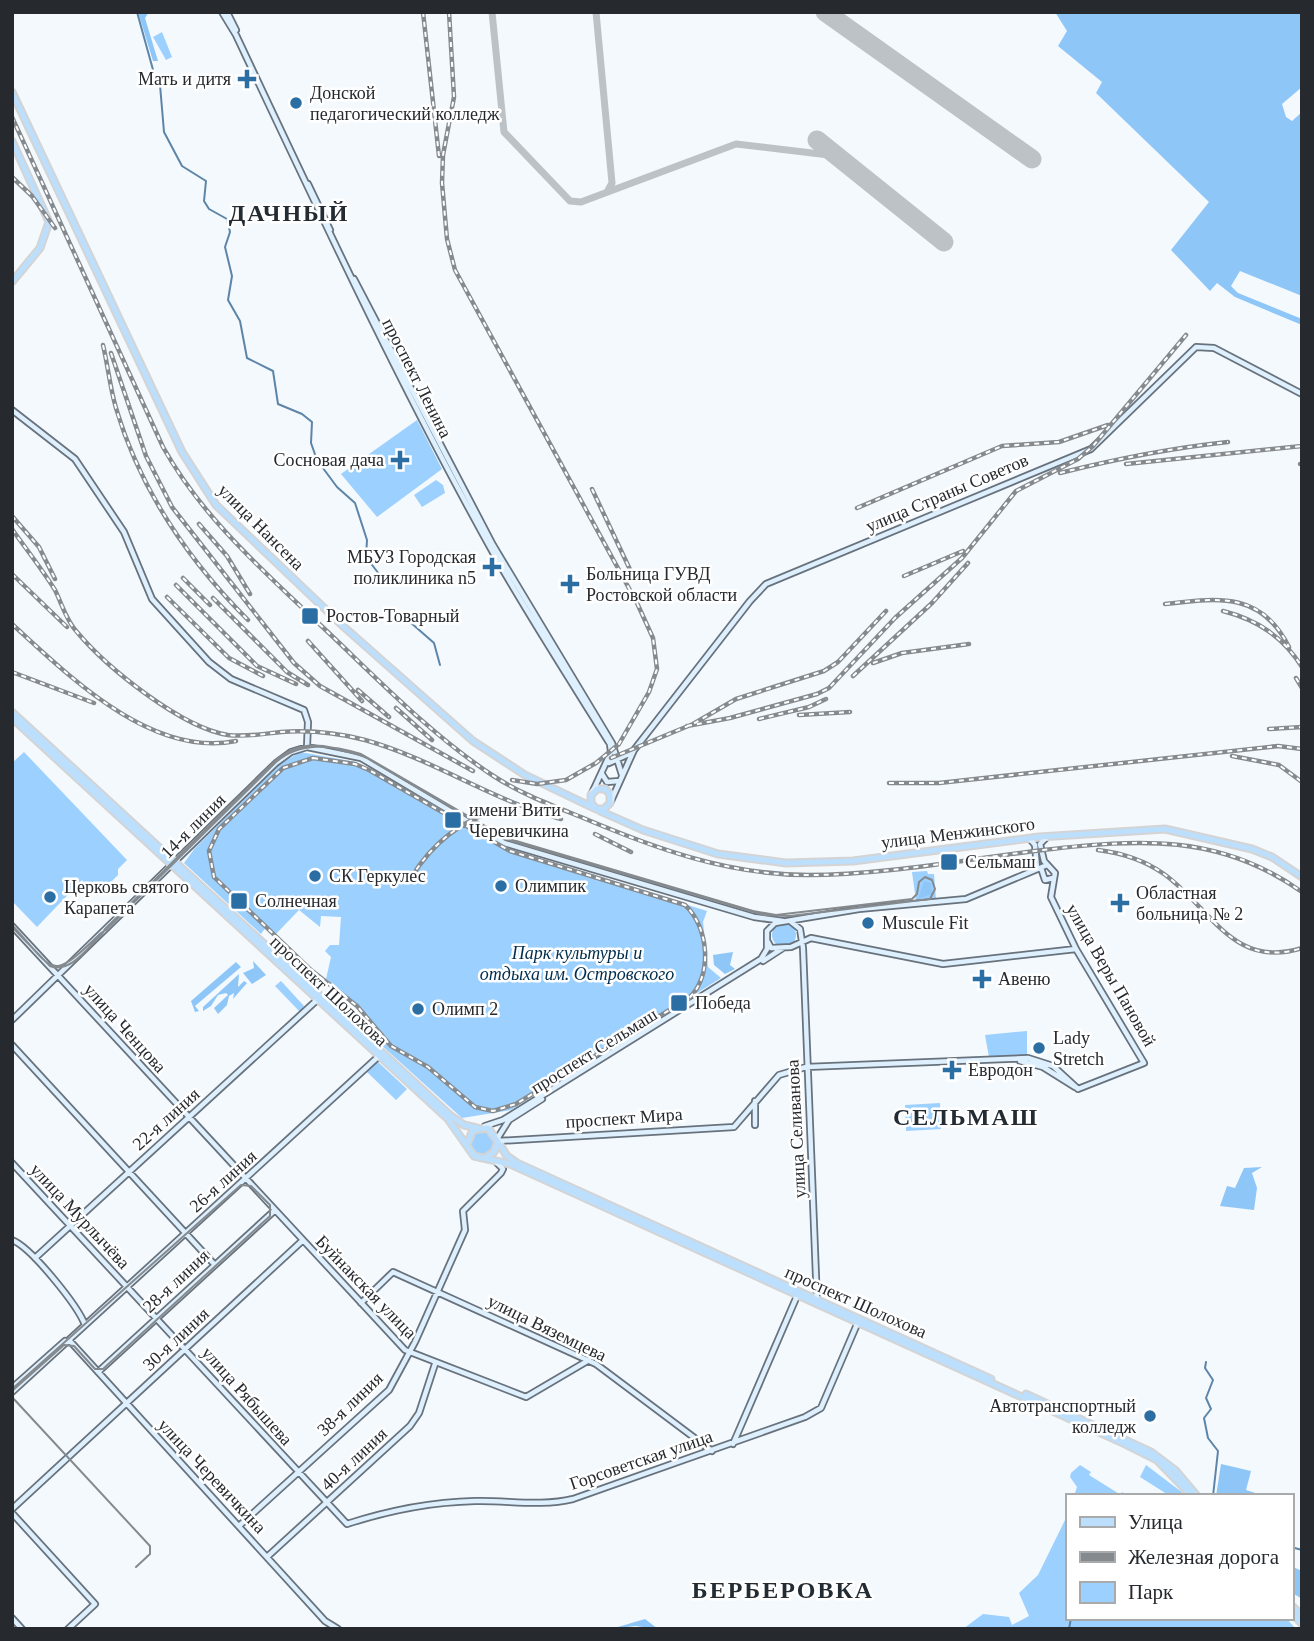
<svg xmlns="http://www.w3.org/2000/svg" width="1314" height="1641" viewBox="0 0 1314 1641" font-family="'Times New Roman',serif">
  <rect width="100%" height="100%" fill="#f4f9fd"/>
  <!-- green -->
  <path fill="#9cd0ff" d="M162 32 172 57 166 60 153 37Z
    M417 420 442 469 377 517 341 474Z
    M436 480 443 485 445 493 422 507 414 495Z
    M24 752 127 860 118 869V875L97 896 82 880 37 927 12 901V763Z
    M300 752 356 762 513 851 707 911 703 922 708 967 721 978 511 1110 462 1118 360 1026 363 1011 326 979 331 957 325 951 330 945H339L341 917 321 916 320 927 299 910 275 935 266 927 261 934 184 863 195 848 280 764Z
    M927 871 928 874H934L936 899 916 901 912 872Z
    M772 935a12 12 0 1 1 24 0a12 12 0 1 1-24 0Z
    M281 981 304 1006 300 1012 275 986Z
    M1027 1031V1055L989 1057 985 1035Z
    M377 1061 407 1089 396 1100 367 1072Z
    M940 1103 941 1129 906 1131 905 1105Z
    M469 1143a13 13 0 1 1 26 0a13 13 0 1 1-26 0Z
    M1080 1465 1091 1472 1089 1475 1121 1495 1122 1492 1130 1496H1074L1077 1487 1070 1477 1071 1473Z
    M1146 1465 1187 1496H1170L1140 1477Z
    M1067 1516V1618H1286L1296 1629H963L983 1614 1009 1617 1012 1625 1029 1616 1019 1593 1038 1575Z"/>
  <!-- forest -->
  <path fill="#8ec6f8" d="M138 12H149L145 18 158 61H153Z
    M1055 12H1302V87L1282 104 1286 117 1292 121 1302 112V296L1240 271 1231 286 1238 293 1302 319V325L1235 297 1217 283 1210 291 1171 250 1209 202 1096 93 1102 82 1058 46 1067 31Z
    M924 881 931 883 932 894 918 899Z
    M733 952 730 965 735 969 725 974 714 965 713 955Z
    M253 961 266 975 252 984 243 973 254 968Z
    M236 962 241 967 195 1006 199 1011 195 1012 191 1001Z
    M239 974 238 987 244 981 247 983 233 999 234 993 229 996 227 1005 218 1014 214 1008 228 995 226 993 218 995 211 1006 203 1011V1007Z
    M1262 1167 1252 1173 1257 1188 1254 1210 1220 1206 1227 1186 1235 1188 1244 1168Z
    M1221 1464 1251 1471 1246 1490 1265 1496H1216Z
    M1291 1566 1302 1571V1599L1291 1592Z
    M645 1619 658 1629 635 1626 611 1629Z"/>
  <g fill="none" stroke-linecap="round" stroke-linejoin="round">
    <!-- stream -->
    <path stroke="#5d85a8" stroke-width="2" d="M137 12 155 77 160 85 164 132 182 166 206 181 204 201 209 209 227 219 230 232 225 247 232 276 228 300 240 321 247 358 273 371 278 404 302 414 312 422 311 443 317 460 337 487 355 503 367 540 366 557 379 574
      M410 617V622L434 643 440 665
      M1206 1362 1205 1368 1213 1380 1206 1398 1211 1409 1204 1418 1208 1438 1218 1451 1213 1496
      M1291 1547 1302 1550
      M1069 1629 1071 1618"/>
    <!-- taxiway -->
    <path stroke="#bcc2c6" stroke-width="7" d="M492 12 504 132 570 201 581 202 736 144 837 156
      M596 12 612 183 607 192"/>
    <!-- runway -->
    <path stroke="#bcc2c6" stroke-width="19" d="M825 12 1032 159
      M817 140 944 242"/>
    <defs>
      <path id="secondary" d="M222 12 236 35C319 211 401 388 496 558 532 621 572 683 610 744L611 752 592 793
        M227 12 236 30
        M308 184 330 230
        M354 279 493 545 612 743 622 775
        M12 410 75 459 124 532 152 599 209 662 231 679 304 710 308 722 307 747
        M609 763 631 753
        M602 774 607 782 619 781
        M611 801 634 750 750 601 766 584 1091 449 1196 347 1214 348 1302 394
        M1030 839 1035 845 1037 868
        M1041 868 1045 880 1053 878
        M790 921 800 929 803 948 817 1302
        M12 926 405 1350 526 1397 589 1360
        M768 942 771 948 791 947 811 938 943 964 1076 949
        M763 961 783 948
        M12 1020 276 763 291 752 307 747 361 758 504 843 754 917 783 921
        M12 1045 214 1264
        M1020 1061 1043 1067 1075 1087
        M755 1101V1125
        M485 1126 503 1120 761 959 767 949V931L775 923 859 909 966 899 1047 865
        M497 1139 509 1120 542 1099
        M498 1141 734 1127 779 1075 806 1067 1028 1058 1053 1066 1078 1089 1144 1063 1076 949 1051 897 1055 873 1044 861 1040 844 1047 837
        M12 1163 347 1524C387 1511 432 1502 475 1501 508 1500 540 1507 573 1499L805 1417 821 1408 858 1322
        M12 1240C31 1247 78 1306 85 1325
        M35 1258 317 1000
        M361 1303 393 1272 596 1364 712 1451
        M69 1340 325 1621 338 1629
        M98 1372 274 1211
        M12 1388 65 1341
        M12 1392 379 1056
        M733 1444 797 1296
        M12 1509 302 1241
        M12 1513 95 1604 68 1629
        M239 1526 389 1390 415 1342 465 1230 463 1211 501 1173 503 1169 497 1163
        M267 1557 410 1426 419 1413 435 1364
        M12 1618 22 1629"/>
      <path id="primary" d="M12 92 182 452 216 505 344 627 473 741 525 775 596 809H604L610 803V794L605 789H597L591 795V803L596 809
        M12 141 49 222 40 248 12 282
        M12 712 451 1116 464 1125 477 1128
        M12 718 448 1119 474 1156 510 1164 1125 1444 1157 1460 1192 1496
        M600 811 643 830 718 854 786 863 853 861 1039 837 1165 829 1252 849 1272 857 1302 877
        M498 1142 507 1156 517 1163 991 1379
        M467 1144 473 1130 488 1128 498 1142 494 1152 487 1157
        M1026 1394 1151 1452 1175 1470 1197 1496
        M1291 1605 1302 1616
        M1291 1612 1302 1624"/>
    </defs>
    <!-- secondary casing -->
    <use href="#secondary" stroke="#68727c" stroke-width="8"/>
    <!-- primary casing -->
    <use href="#primary" stroke="#d4d4d5" stroke-width="9"/>
    <!-- secondary -->
    <use href="#secondary" stroke="#deeffe" stroke-width="4.5"/>
    <!-- primary -->
    <use href="#primary" stroke="#bcdffd" stroke-width="5"/>
    <!-- tram -->
    <path stroke="#858a8e" stroke-width="2" d="M12 925C57 974 50 982 101 933L106 930 276 762C300 741 332 745 361 754L506 838 753 911 776 915 912 899 917 894 919 882 925 877 932 880 935 889 930 899 790 916 764 915 505 839 367 758C356 753 345 752 334 748 311 743 293 745 275 761L105 929 102 934C88 947 71 974 50 966L12 927
      M12 1389 241 1185 251 1186 270 1205V1216L103 1369H95L74 1346 64 1345 12 1391
      M12 1397 150 1546V1554L136 1567"/>
    <defs>
      <path id="rail" d="M423 12 439 156
        M449 12 454 97 443 155 442 183 447 239 455 270 637 603 653 638 657 669 649 692 619 744 596 763 566 780 537 784 512 780
        M12 117 163 447C201 515 258 566 314 619 371 672 427 732 492 775 519 793 551 805 581 817 654 848 727 875 808 875 886 875 966 859 1043 850 1139 839 1219 833 1302 892
        M12 177 32 196 55 228
        M103 345C108 366 110 388 116 408 140 489 189 561 248 620
        M111 353 146 456 172 507 294 663 320 686 473 771
        M1126 464 1302 446
        M1300 464H1302
        M1060 473C1116 459 1171 448 1228 442
        M592 489 634 578
        M857 508 1002 446 1059 442 1108 425
        M12 516 39 547 55 579
        M199 524 227 556 250 594
        M12 529C26 549 42 569 55 590 62 604 66 620 77 632 107 668 182 728 228 735 246 737 263 734 281 732 309 730 338 733 365 740 433 759 491 800 561 819
        M12 574 67 627
        M904 576 963 551
        M183 578 210 605
        M176 585 257 666 296 684
        M167 597 229 658 263 676
        M213 598 287 672 308 685
        M1165 604C1218 598 1261 591 1289 647
        M1223 611C1258 620 1283 637 1302 667
        M12 624C69 676 151 758 236 741
        M308 641 362 701
        M873 663 902 653 969 644
        M12 672 94 703
        M853 676 932 603 968 563
        M1296 678 1302 688
        M358 690 389 717
        M396 708 432 740
        M799 715 850 712
        M759 719 809 707 826 699
        M687 726 730 718 817 694 829 688 895 618 962 558 1016 491 1078 459 1093 446 1186 335
        M1269 729 1302 727
        M1232 756 1279 765 1302 782
        M313 758 355 764 369 770 510 851 685 905C709 927 713 976 689 998L516 1104 493 1111 475 1107 428 1067 391 1046 357 1006 311 970 214 877 209 851 219 829 283 768Z
        M611 758 693 724 736 699 824 671 838 662 886 611
        M889 783H939L1278 746 1302 749
        M595 834 631 852
        M1098 850C1122 853 1144 860 1164 874 1211 908 1233 970 1302 948
        M411 878C432 843 463 819 503 808"/>
    </defs>
    <!-- rail casing -->
    <use href="#rail" stroke="#858a8e" stroke-width="4.5"/>
    <!-- rail -->
    <use href="#rail" stroke="#fff" stroke-width="2" stroke-dasharray="5" stroke-linecap="butt"/>
  </g>
  <!-- markers -->
  <g fill="#2b6ea4" stroke="#fff" stroke-width="2.5">
    <path d="M243.5 68.5h7v7h7v7h-7v7h-7v-7h-7v-7h7z"/>
    <circle cx="296" cy="103" r="7"/>
    <path d="M396.5 449.5h7v7h7v7h-7v7h-7v-7h-7v-7h7z"/>
    <path d="M488.5 556.5h7v7h7v7h-7v7h-7v-7h-7v-7h7z"/>
    <path d="M566.5 573.5h7v7h7v7h-7v7h-7v-7h-7v-7h7z"/>
    <rect x="301" y="607" width="18" height="18" rx="3.5"/>
    <rect x="444" y="811" width="18" height="18" rx="3.5"/>
    <rect x="940" y="853" width="18" height="18" rx="3.5"/>
    <circle cx="315" cy="876" r="7"/>
    <circle cx="501" cy="886" r="7"/>
    <circle cx="50" cy="897" r="7"/>
    <rect x="230" y="892" width="18" height="18" rx="3.5"/>
    <path d="M1116.5 892.5h7v7h7v7h-7v7h-7v-7h-7v-7h7z"/>
    <circle cx="868" cy="923" r="7"/>
    <path d="M978.5 968.5h7v7h7v7h-7v7h-7v-7h-7v-7h7z"/>
    <rect x="670" y="994" width="18" height="18" rx="3.5"/>
    <circle cx="418" cy="1009" r="7"/>
    <circle cx="1039" cy="1048" r="7"/>
    <path d="M948.5 1059.5h7v7h7v7h-7v7h-7v-7h-7v-7h7z"/>
    <circle cx="1150" cy="1416" r="7"/>
  </g>
  <g text-anchor="middle" stroke-width="5" stroke-linejoin="round" paint-order="stroke">
    <!-- poi labels -->
    <g font-size="18" fill="#262a2e" stroke="#fff" text-anchor="start">
      <text x="231" y="85" text-anchor="end">Мать и дитя</text>
      <text x="310" y="99">Донской<tspan x="310" dy="21">педагогический колледж</tspan></text>
      <text x="384" y="466" text-anchor="end">Сосновая дача</text>
      <text x="476" y="563" text-anchor="end">МБУЗ Городская<tspan x="476" dy="21">поликлиника n5</tspan></text>
      <text x="586" y="580">Больница ГУВД<tspan x="586" dy="21">Ростовской области</tspan></text>
      <text x="326" y="622">Ростов-Товарный</text>
      <text x="469" y="816">имени Вити<tspan x="469" dy="21">Черевичкина</tspan></text>
      <text x="965" y="868">Сельмаш</text>
      <text x="329" y="882">СК Геркулес</text>
      <text x="515" y="892">Олимпик</text>
      <text x="64" y="893">Церковь святого<tspan x="64" dy="21">Карапета</tspan></text>
      <text x="1136" y="899">Областная<tspan x="1136" dy="21">больница № 2</tspan></text>
      <text x="255" y="907">Солнечная</text>
      <text x="882" y="929">Muscule Fit</text>
      <text x="998" y="985">Авеню</text>
      <text x="695" y="1009">Победа</text>
      <text x="432" y="1015">Олимп 2</text>
      <text x="1053" y="1044">Lady<tspan x="1053" dy="21">Stretch</tspan></text>
      <text x="968" y="1076">Евродон</text>
      <text x="1136" y="1412" text-anchor="end">Автотранспортный<tspan x="1136" dy="21">колледж</tspan></text>
    </g>
    <!-- street labels -->
    <g font-size="18" fill="#262a2e" stroke="#fff">
      <text transform="translate(417 378) rotate(63)" y="6">проспект Ленина</text>
      <text transform="translate(947 493) rotate(-23)" y="6">улица Страны Советов</text>
      <text transform="translate(261 527) rotate(45)" y="6">улица Нансена</text>
      <text transform="translate(193 826) rotate(-45)" y="6">14-я линия</text>
      <text transform="translate(958 833) rotate(-7)" y="6">улица Менжинского</text>
      <text transform="translate(1111 975) rotate(60)" y="6">улица Веры Пановой</text>
      <text transform="translate(329 991) rotate(43)" y="6">проспект Шолохова</text>
      <text transform="translate(125 1028) rotate(48)" y="6">улица Ченцова</text>
      <text transform="translate(594 1051) rotate(-32)" y="6">проспект Сельмаш</text>
      <text transform="translate(624 1118) rotate(-4)" y="6">проспект Мира</text>
      <text transform="translate(166 1119) rotate(-42)" y="6">22-я линия</text>
      <text transform="translate(796 1129) rotate(-93)" y="6">улица Селиванова</text>
      <text transform="translate(223 1181) rotate(-42)" y="6">26-я линия</text>
      <text transform="translate(80 1216) rotate(47)" y="6">улица Мурлычёва</text>
      <text transform="translate(176 1281) rotate(-43)" y="6">28-я линия</text>
      <text transform="translate(366 1287) rotate(46)" y="6">Буйнакская улица</text>
      <text transform="translate(856 1302) rotate(24)" y="6">проспект Шолохова</text>
      <text transform="translate(547 1328) rotate(26)" y="6">улица Вяземцева</text>
      <text transform="translate(176 1339) rotate(-43)" y="6">30-я линия</text>
      <text transform="translate(247 1396) rotate(48)" y="6">улица Рябышева</text>
      <text transform="translate(350 1404) rotate(-44)" y="6">38-я линия</text>
      <text transform="translate(354 1459) rotate(-43)" y="6">40-я линия</text>
      <text transform="translate(641 1460) rotate(-19)" y="6">Горсоветская улица</text>
      <text transform="translate(212 1476) rotate(47)" y="6">улица Черевичкина</text>
    </g>
    <!-- park labels -->
    <g font-size="18" font-style="italic" fill="#012d4d" stroke="#fff">
      <text x="577" y="959">Парк культуры и<tspan x="577" dy="21">отдыха им. Островского</tspan></text>
    </g>
    <!-- district labels -->
    <g font-size="24" font-weight="bold" letter-spacing="2" fill="#232b33" stroke="#fff">
      <text x="289" y="221">ДАЧНЫЙ</text>
      <text x="966" y="1125">СЕЛЬМАШ</text>
      <text x="783" y="1598">БЕРБЕРОВКА</text>
    </g>
  </g>
  <!-- border -->
  <rect width="1314" height="1641" fill="none" stroke="#262a2e" stroke-width="28"/>
  <!-- legend -->
  <rect x="1066" y="1494" width="228" height="126" fill="#ffffff" stroke="#a8aaab" stroke-width="2"/>
  <rect x="1080" y="1517" width="35" height="10" fill="#bcdffd" stroke="#a8aaab" stroke-width="2"/>
  <text x="1128" y="1529" font-size="21" fill="#262a2e">Улица</text>
  <rect x="1080" y="1552" width="35" height="10" fill="#858a8e" stroke="#a8aaab" stroke-width="2"/>
  <text x="1128" y="1564" font-size="21" fill="#262a2e">Железная дорога</text>
  <rect x="1080" y="1582" width="35" height="21" fill="#9cd0ff" stroke="#a8aaab" stroke-width="2"/>
  <text x="1128" y="1599" font-size="21" fill="#262a2e">Парк</text>
</svg>
